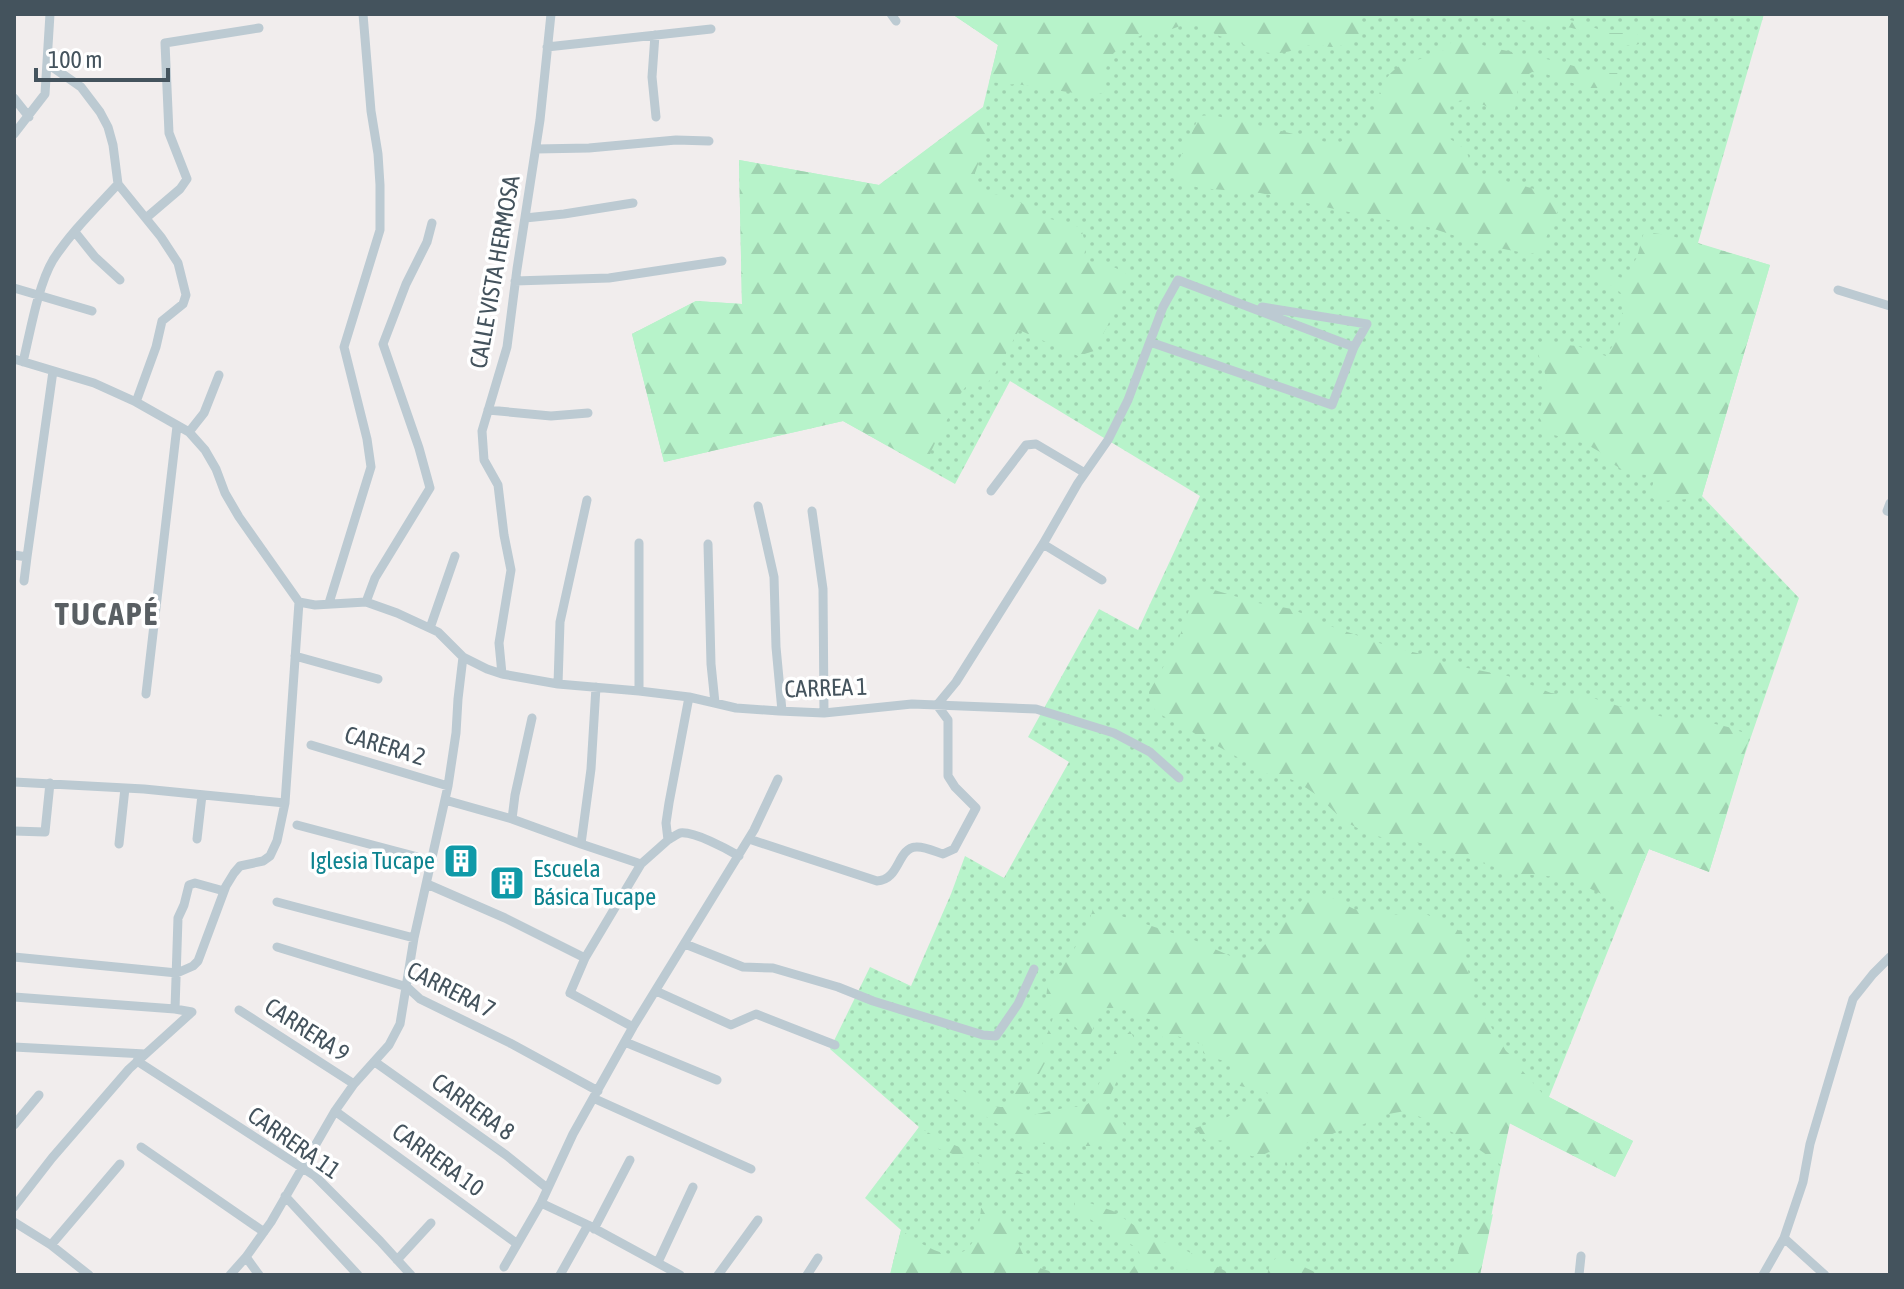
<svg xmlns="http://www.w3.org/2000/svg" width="1904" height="1289" viewBox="0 0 1904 1289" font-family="'Asap Condensed',sans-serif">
  <defs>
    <pattern id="grass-dots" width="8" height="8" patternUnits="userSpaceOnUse" patternTransform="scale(2)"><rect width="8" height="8" fill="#b7f3ca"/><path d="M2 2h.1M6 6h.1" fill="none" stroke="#9fd2b0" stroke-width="1.8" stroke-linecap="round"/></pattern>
    <pattern id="forest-firs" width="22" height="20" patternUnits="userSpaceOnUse" patternTransform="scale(2)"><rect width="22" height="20" fill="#b7f3ca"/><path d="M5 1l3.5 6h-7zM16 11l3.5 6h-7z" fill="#9fd2b0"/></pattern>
  </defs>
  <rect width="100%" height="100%" fill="#f1eded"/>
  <!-- grass -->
  <path fill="url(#grass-dots)" d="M952 14H1764L1698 243 1770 265 1702 496 1799 598 1745 754 1709 872 1649 849 1549 1097 1633 1141 1615 1177 1509 1123 1480 1275H890L901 1230 865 1198 919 1127 830 1049 870 967 911 986 951 894 965 856 1004 878 1069 762 1028 737 1099 609 1138 630 1200 496 1010 381 955 484 843 421 664 462 632 334 696 301 742 304 739 160 879 185 983 107 998 45Z"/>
  <!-- forest -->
  <path fill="url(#forest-firs)" d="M952 14H1315C1333 17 1354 10 1366 25 1358 36 1345 48 1331 47 1324 47 1319 44 1312 45 1298 47 1286 55 1270 53 1257 52 1247 45 1235 41 1228 38 1218 37 1212 32 1204 27 1211 29 1202 26 1191 21 1182 25 1172 29 1164 31 1155 30 1147 33 1136 37 1119 47 1111 56 1103 66 1107 80 1104 92L1094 96 1016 84C1005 86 999 81 989 83L998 45Z
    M1493 14H1546L1578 22 1609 33H1634L1642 36 1639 44C1621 50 1603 37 1586 32 1556 22 1523 23 1493 14Z
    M1454 39H1465L1488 47 1556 61 1599 73H1617C1620 78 1621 82 1619 88H1587L1543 73 1532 72 1523 78 1518 88 1515 110 1504 114C1486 107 1467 93 1450 105L1447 127 1449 138 1466 150 1473 170C1500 183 1531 184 1557 199L1559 209 1540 251 1530 254 1483 245 1425 226 1377 218 1260 193 1200 188 1189 185 1179 179 1173 169 1185 149 1199 116 1210 115 1233 119 1330 143C1349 143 1366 132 1373 114 1380 97 1379 83 1394 70 1405 60 1422 60 1435 55 1443 52 1448 46 1454 39Z
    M984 107 987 125 986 142 975 173V190L991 194 1007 195 1050 219 1066 222 1081 228 1086 246 1083 261C1101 262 1112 264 1127 275 1121 304 1107 326 1094 351L1078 356 1019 330 995 374 985 386 970 382C955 398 954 408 944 426 937 439 930 451 926 467L843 421 664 462 632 334 696 301 742 304 739 160 879 185Z
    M1644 232 1668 235 1770 265 1702 496C1688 499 1666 503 1653 499L1650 491 1653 484V476L1626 472 1605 459 1600 452 1586 444 1554 435 1547 431 1539 417C1540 404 1547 390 1546 379 1545 364 1533 357 1542 343L1577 346 1606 356C1619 340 1620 318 1626 299 1616 284 1597 282 1587 268L1625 279 1637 257Z
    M1204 587 1258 603 1292 609 1333 627 1388 646 1421 654 1442 663 1508 676 1551 693 1596 699 1628 709 1673 719 1707 722 1728 727 1750 735 1709 872 1649 849 1626 905 1582 885 1560 877 1516 874 1421 843 1387 839 1365 832 1344 821 1318 796 1299 783 1288 778H1275L1158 713 1150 704 1149 692 1178 641 1190 607Z
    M1315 889 1354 909 1387 915 1410 914 1420 911 1462 932 1472 996 1506 1051 1515 1059 1520 1068 1543 1094 1633 1141 1615 1177 1510 1123 1501 1165 1460 1136 1416 1115 1405 1111 1383 1115 1362 1125 1351 1126 1330 1135 1319 1136 1309 1141 1286 1166 1280 1155 1269 1152C1244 1165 1244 1145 1226 1141 1220 1140 1212 1141 1205 1140L1195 1128 1226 1118 1240 1109 1264 1101 1268 1093C1255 1087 1240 1088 1228 1082L1233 1066C1224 1059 1213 1059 1203 1053V1045L1177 1036 1171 1041 1163 1039 1157 1022 1119 1008H1102C1093 1021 1095 1039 1078 1045L1075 1038 1078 1030 1067 1018 1060 1023 1047 1059 1024 1102 1023 1110 1028 1116 1068 1107H1083L1090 1102 1119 1043 1130 1031 1134 1038 1133 1046 1109 1098 1101 1111 1104 1118 1121 1120 1125 1126 1118 1140 1113 1146H1071L1031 1143 1023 1141 982 1114 953 1098 948 1091 954 1086C970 1094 987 1108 1006 1107 1015 1092 1055 1028 1053 1014 1052 1005 1045 1000 1047 990 1049 980 1059 972 1064 964 1076 947 1087 930 1093 909L1103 910 1194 940 1235 958 1246 959 1257 954 1302 900Z
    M919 1127 939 1139 967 1150 994 1164 1017 1170 1037 1182 1033 1187 1019 1178 939 1149 915 1134Z
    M1075 1198 1113 1211 1153 1238 1183 1249 1233 1275H1195L1166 1255 1158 1254 1152 1259 1143 1275H1128L1141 1256 1137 1248 1080 1213 1075 1206Z
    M981 1208 997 1211 1010 1218C1016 1231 1018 1252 1029 1262 1038 1269 1051 1271 1061 1275H890L901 1230C940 1258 976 1274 981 1208Z
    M1493 1214 1480 1275H1446C1461 1261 1455 1255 1462 1240 1467 1229 1483 1220 1493 1214Z
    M1283 1257 1321 1275H1267L1270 1264 1276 1258Z"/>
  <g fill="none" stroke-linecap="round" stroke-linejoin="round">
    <!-- street -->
    <path stroke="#bccad2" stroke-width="9" d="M891 14 896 21
      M655 35 652 77 656 117
      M547 47 711 29
      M48 64 81 87 100 112 108 127 113 145 118 184 161 237 178 263 186 295 183 304 162 321 156 347 136 402
      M14 98 29 117
      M14 134 45 94 50 14
      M536 149 589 148 676 140 709 141
      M146 218 180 189 187 179 169 133 165 43 259 28
      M525 218 564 214 633 203
      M75 232 95 257 120 280
      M515 281 609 278 722 261
      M14 288 92 311
      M1838 290 1890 306
      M1262 307 1367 324 1354 347
      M14 359 94 383 136 402 189 432 205 450 216 469 225 493 239 517 299 602 315 605 366 602 397 613 438 632 463 657 487 669 502 674 558 684 639 691 689 697 736 708 779 711 824 713 912 704 1036 709 1114 733 1150 752 1179 778
      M23 362C30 333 38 285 53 260 71 232 96 208 118 184
      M488 410 551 416 588 413
      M189 432 204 413 219 375
      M991 491 1026 445 1036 444 1085 473
      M1890 503 1887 511 1890 512
      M758 506 774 577 776 647 782 711
      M812 511 823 589 824 713
      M708 544 711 664 715 703
      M1043 544 1102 580
      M14 555 27 557 53 371
      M24 581 27 557
      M366 602 375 578 430 488 419 448 383 344 406 284 427 242 432 223
      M329 603 371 467 367 439 344 347 380 230V185L378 154 371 111 363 14
      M430 628 455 556
      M295 656 378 679
      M502 674 499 643 511 570 504 535 498 485 484 460 482 431 507 347 517 269 540 120 551 14
      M558 684 560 622 587 500
      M596 687 591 769 581 844 641 864
      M639 691V543
      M146 694 177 426
      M311 745 448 786
      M14 782 144 789 285 803 299 602
      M445 800 512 819 515 795 532 718
      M512 819 581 844
      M297 825 433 861
      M14 831 45 832 50 783
      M197 839 202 795
      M749 839 877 881C900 880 897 848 916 847 924 846 936 852 943 854L954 849 976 808 955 787 948 776V720L937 705 956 682 1043 544 1078 483 1108 440 1128 400 1163 307 1178 280 1354 347 1332 405 1150 342
      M668 840C670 839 679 833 680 833 694 831 727 849 739 856
      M119 844 125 788
      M427 884 505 918 585 958
      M277 902 414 938
      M685 944 743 967 773 968 838 987 873 1001 983 1035 996 1036 1018 1004 1034 969
      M277 947 407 987 420 999 510 1043 598 1091
      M14 957 177 973 193 966 198 961 226 886 234 873 240 866 263 861 270 856 277 841 285 803
      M656 991 731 1025 756 1014 835 1045
      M14 997 175 1009 192 1012
      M175 1009 178 918 184 905 189 885 195 883 224 891
      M239 1010 354 1084
      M633 1027 570 993 585 958 641 864 668 840 666 823 669 803 689 697
      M625 1042 717 1080
      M14 1047 145 1054
      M137 1061 315 1176 380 1241 411 1275
      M375 1062 506 1155 547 1188
      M593 1098 751 1169
      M335 1111 516 1243
      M14 1125 39 1095
      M141 1147 264 1232
      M285 1196 358 1275
      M541 1203 588 1225 680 1275
      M14 1207 52 1158 129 1069 192 1012
      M14 1222 51 1245 89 1275
      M594 1229 630 1160
      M1784 1238 1825 1275
      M51 1245 120 1164
      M246 1257 259 1275
      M397 1260 431 1223
      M658 1262 693 1187
      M504 1267 541 1203 573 1134 633 1027 754 830 778 779
      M230 1275 246 1257 271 1222 335 1111 354 1084 389 1045 400 1024 414 938 448 786 456 733 458 699 463 657
      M560 1275 588 1225
      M718 1275 758 1220
      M807 1275 818 1258
      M1579 1275 1581 1256
      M1763 1275 1784 1238 1803 1182 1810 1144 1853 999 1873 974 1890 957"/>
  </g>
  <!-- icons -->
  <defs>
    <symbol id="building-square" viewBox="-11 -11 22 22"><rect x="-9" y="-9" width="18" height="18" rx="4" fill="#0f9aa8" stroke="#fff"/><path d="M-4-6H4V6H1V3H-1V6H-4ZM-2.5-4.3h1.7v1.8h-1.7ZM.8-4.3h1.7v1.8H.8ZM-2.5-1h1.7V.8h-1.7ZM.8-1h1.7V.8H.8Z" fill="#fff"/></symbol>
  </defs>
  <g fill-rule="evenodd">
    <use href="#building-square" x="441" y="841" width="40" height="40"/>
    <use href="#building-square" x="487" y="863" width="40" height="40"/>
  </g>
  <g text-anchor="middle" stroke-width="7" stroke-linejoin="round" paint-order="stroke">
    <!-- street labels -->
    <g font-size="24" fill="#44535d" stroke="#fff">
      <text transform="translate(495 272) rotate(-80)" y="8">CALLE VISTA HERMOSA</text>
      <text transform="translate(826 688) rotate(-2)" y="8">CARREA 1</text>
      <text transform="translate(385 746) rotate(17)" y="8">CARERA 2</text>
      <text transform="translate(451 990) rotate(27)" y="8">CARRERA 7</text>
      <text transform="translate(307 1030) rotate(33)" y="8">CARRERA 9</text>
      <text transform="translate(473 1107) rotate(36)" y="8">CARRERA 8</text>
      <text transform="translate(294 1143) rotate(35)" y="8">CARRERA 11</text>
      <text transform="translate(438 1160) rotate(36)" y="8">CARRERA 10</text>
    </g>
    <!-- culture labels -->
    <g font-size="24" fill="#0d838f" stroke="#fff" text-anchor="end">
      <text x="435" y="869">Iglesia Tucape</text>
      <text x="533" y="877" text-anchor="start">Escuela<tspan x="533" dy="28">Básica Tucape</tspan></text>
    </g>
    <!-- district labels -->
    <g font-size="32" font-weight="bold" letter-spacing="2" fill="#595f63" stroke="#fff">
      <text x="107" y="625">TUCAPÉ</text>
    </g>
  </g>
  <!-- border -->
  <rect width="1904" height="1289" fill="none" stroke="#44535d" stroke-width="32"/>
  <!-- scale -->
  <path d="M36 68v12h132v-12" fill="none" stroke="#44535d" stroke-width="4"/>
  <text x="48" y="68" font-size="24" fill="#44535d" stroke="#ffffff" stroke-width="6" paint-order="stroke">100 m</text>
</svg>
